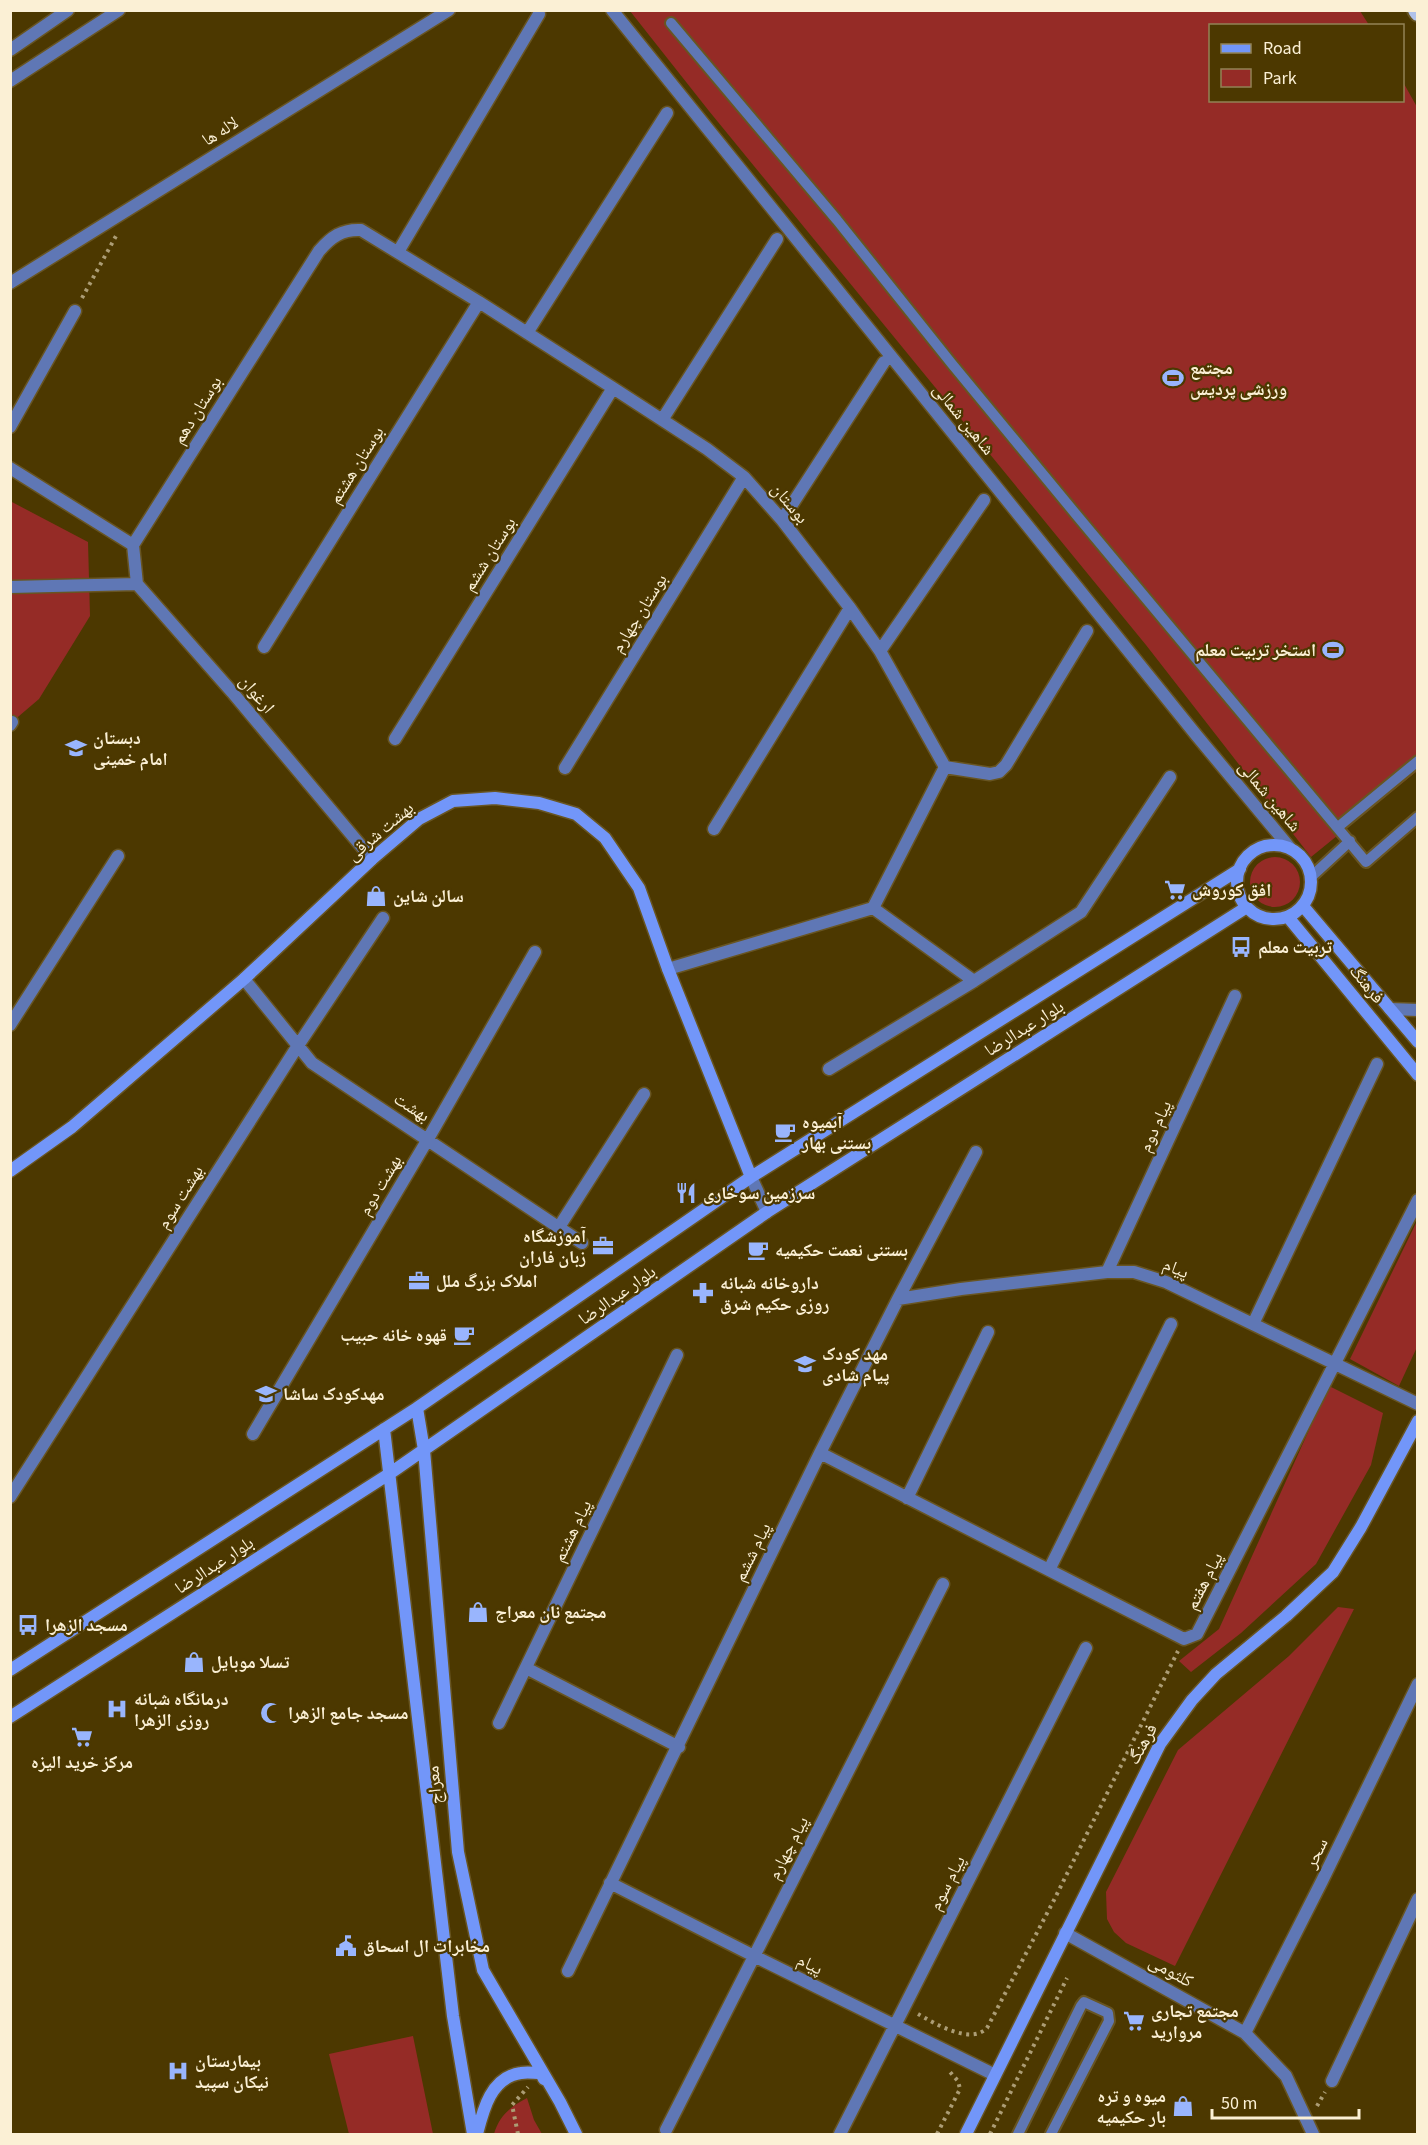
<svg xmlns="http://www.w3.org/2000/svg" width="1428" height="2145" viewBox="0 0 1428 2145" font-family="'Source Sans 3','Noto Naskh Arabic',sans-serif">
  <rect width="100%" height="100%" fill="#4c3800"/>
  <!-- green -->
  <path fill="#952b26" d="M630 11H1360L1369 25 1210 26V100H1402L1403 82 1417 107V771L1311 857 1146 645 709 111Z
    M10 501 88 542 90 616 39 699 12 722 10 721Z
    M1250 882a25 25 0 1 1 50 0a25 25 0 1 1-50 0Z
    M1417 1221V1347L1399 1386 1350 1359Z
    M1329 1386 1383 1413 1371 1465 1316 1564 1241 1633 1191 1672 1179 1661 1219 1629Z
    M1338 1607 1354 1609 1175 1966 1126 1943 1114 1932 1107 1919 1106 1892 1178 1750 1289 1656Z
    M413 2036 433 2134H349L329 2054Z
    M527 2098 534 2120 542 2134H494C499 2116 510 2107 527 2098Z"/>
  <g fill="none" stroke-linecap="round" stroke-linejoin="round">
    <defs>
      <path id="service" d="M671 23 837 220 952 364 1079 518 1366 862 1418 817
        M1338 827 1418 761
        M1311 877 1350 841
        M1018 2134 1081 2006 1084 2002 1108 2013 1109 2021 1051 2134"/>
      <path id="minor" d="M612 10 1197 736 1290 848
        M10 50 68 10
        M10 81 119 10
        M398 252 539 14
        M10 283 449 10
        M527 333 667 113
        M662 420 777 239
        M10 427 75 311
        M10 468 133 545
        M782 520 884 362
        M133 545 319 251C331 237 342 229 361 230L479 302 613 388 707 449 744 477 782 520 850 608 880 651 945 767 873 908 668 969
        M133 545 137 584 232 692 372 859
        M10 587 137 584
        M264 647 479 302
        M880 651 984 500
        M10 725 12 722
        M395 739 613 388
        M945 767 990 774 999 772 1006 765 1087 631
        M565 768 744 477
        M714 829 850 608
        M873 908 974 981
        M244 979 312 1063 582 1243
        M1390 1009 1418 1010
        M10 1025 118 856
        M829 1069 974 981 1081 912 1170 777
        M559 1227 644 1094
        M1107 1272 1235 996
        M898 1299 961 1289 1107 1272H1134L1166 1282 1418 1404
        M1253 1324 1377 1064
        M253 1434 428 1139 535 952
        M820 1453 1184 1639 1197 1634 1418 1200
        M10 1497 297 1047 383 918
        M907 1498 988 1332
        M1049 1570 1171 1324
        M526 1668 679 1747
        M499 1723 677 1355
        M610 1883 754 1956 995 2075
        M1065 1933 1245 2033 1286 2076 1313 2134
        M568 1971 820 1453 898 1299 976 1152
        M1245 2033 1322 1881 1418 1684
        M1332 2081 1418 1899
        M666 2130 943 1584
        M840 2134 1086 1648"/>
      <path id="tertiary" d="M751 1177 767 1212"/>
      <path id="secondary" d="M1237 882a37 37 0 1 1 74 0a37 37 0 1 1-74 0Z
        M1303 906 1418 1042
        M1288 917 1418 1075
        M10 1171 72 1127 244 979 372 859 419 819 453 801 495 798 539 803 576 814 605 838 639 888 668 969 751 1177
        M417 1408 424 1450 458 1852 483 1970 560 2102 576 2134
        M384 1429 453 2016 473 2134
        M10 1670 417 1408 751 1177 1240 869
        M10 1717 389 1474 767 1212 1247 907
        M477 2134C483 2110 491 2077 521 2073 527 2072 534 2073 541 2073L544 2079
        M966 2134 1160 1744 1192 1700 1216 1674 1286 1616 1333 1572 1361 1527 1418 1421"/>
      <path id="trunk" d="M1416 10 1418 13"/>
    </defs>
    <!-- service casing -->
    <use href="#service" stroke="#685522" stroke-width="14"/>
    <!-- minor casing -->
    <use href="#minor" stroke="#685522" stroke-width="15"/>
    <!-- tertiary casing -->
    <use href="#tertiary" stroke="#685522" stroke-width="15"/>
    <!-- secondary casing -->
    <use href="#secondary" stroke="#685522" stroke-width="15"/>
    <!-- trunk casing -->
    <use href="#trunk" stroke="#685522" stroke-width="20"/>
    <!-- path -->
    <path stroke="#ac9d75" stroke-width="4" stroke-dasharray="3 4.5" stroke-linecap="butt" d="M82 298 116 236
      M918 2014C936 2024 970 2045 987 2028L1054 1900 1178 1651
      M1317 2106 1325 2092
      M518 2134 512 2105 528 2087
      M937 2134 960 2089 958 2081 950 2072
      M990 2134 1067 1978"/>
    <!-- service -->
    <use href="#service" stroke="#5f77b5" stroke-width="10"/>
    <!-- minor -->
    <use href="#minor" stroke="#5f77b5" stroke-width="12"/>
    <!-- tertiary -->
    <use href="#tertiary" stroke="#5f77b5" stroke-width="12"/>
    <!-- secondary -->
    <use href="#secondary" stroke="#7296f9" stroke-width="12"/>
    <!-- trunk -->
    <use href="#trunk" stroke="#b0c2ea" stroke-width="16"/>
  </g>
  <!-- icons -->
  <defs>
    <symbol id="stadium-bare" viewBox="-9 -9 18 18"><path d="M0-5a6.5 5 0 1 0 0 10a6.5 5 0 1 0 0-10ZM-3.5-1.8h7v3.6h-7Z" fill="#99b5fd" stroke="#4c3800" stroke-width="2.5" paint-order="stroke"/></symbol>
    <symbol id="school-bare" viewBox="-9 -9 18 18"><path d="M0-5L7-2L0 1L-7-2ZM-4 1L0 2.5L4 1V4Q0 6-4 4Z" fill="#99b5fd" stroke="#4c3800" stroke-width="2.5" paint-order="stroke"/></symbol>
    <symbol id="supermarket-bare" viewBox="-9 -9 18 18"><path d="M-6-5.5h2.5l.6 2H6L4.5 2H-2.5L-4.4-4H-6ZM-1.5 3.2a1.3 1.3 0 1 0 .1 0ZM3 3.2a1.3 1.3 0 1 0 .1 0Z" fill="#99b5fd" stroke="#4c3800" stroke-width="2.5" paint-order="stroke"/></symbol>
    <symbol id="shop-bare" viewBox="-9 -9 18 18"><path d="M-5-2.5h2.3a2.7 3.5 0 0 1 5.4 0H5L5.5 6h-11ZM-1.5-2.5h3a1.5 2.3 0 0 0-3 0Z" fill="#99b5fd" stroke="#4c3800" stroke-width="2.5" paint-order="stroke"/></symbol>
    <symbol id="bus-bare" viewBox="-9 -9 18 18"><path d="M-5-6H5V4H4V6H2V4H-2V6H-4V4H-5ZM-3.5-4V0h7V-4ZM-3.5 1.2v1.5H-2V1.2ZM2 1.2v1.5H3.5V1.2Z" fill="#99b5fd" stroke="#4c3800" stroke-width="2.5" paint-order="stroke"/></symbol>
    <symbol id="cafe-bare" viewBox="-9 -9 18 18"><path d="M-5.5-4.5H6V0H3Q3 3.5 0 3.5H-2.5Q-5.5 3.5-5.5 0ZM3-3.2v2h1.7v-2ZM-6 4.5H4V6H-6Z" fill="#99b5fd" stroke="#4c3800" stroke-width="2.5" paint-order="stroke"/></symbol>
    <symbol id="restaurant-bare" viewBox="-9 -9 18 18"><path d="M-5-6h1v4h1v-4h1v4h1v-4h1v5L-1.5 .5V6h-2V.5L-5-1ZM5-6V6H3V1.5H1.5Q1.5-4 5-6Z" fill="#99b5fd" stroke="#4c3800" stroke-width="2.5" paint-order="stroke"/></symbol>
    <symbol id="office-bare" viewBox="-9 -9 18 18"><path d="M-6-3h4V-5.5h4V-3h4V5H-6ZM-1-4.5V-3h2v-1.5ZM-6 0V1H6V0Z" fill="#99b5fd" stroke="#4c3800" stroke-width="2.5" paint-order="stroke"/></symbol>
    <symbol id="pharmacy-bare" viewBox="-9 -9 18 18"><path d="M-2-6h4v4h4v4h-4v4h-4v-4h-4v-4h4Z" fill="#99b5fd" stroke="#4c3800" stroke-width="2.5" paint-order="stroke"/></symbol>
    <symbol id="hospital-bare" viewBox="-9 -9 18 18"><path d="M-5-5h3v3.5h4V-5h3V5h-3V1.5h-4V5h-3Z" fill="#99b5fd" stroke="#4c3800" stroke-width="2.5" paint-order="stroke"/></symbol>
    <symbol id="mosque-bare" viewBox="-9 -9 18 18"><path d="M3.5-4.9A6 6 0 1 0 3.5 4.9A5 5 0 1 1 3.5-4.9Z" fill="#99b5fd" stroke="#4c3800" stroke-width="2.5" paint-order="stroke"/></symbol>
    <symbol id="civic-bare" viewBox="-9 -9 18 18"><path d="M-.6-6.5H3V-4.5H.6V-3L4-1V1h2V6H-6V1h2V-1L-.6-3ZM-1.2 2.5V6h2.4V2.5Z" fill="#99b5fd" stroke="#4c3800" stroke-width="2.5" paint-order="stroke"/></symbol>
  </defs>
  <g fill-rule="evenodd">
    <use href="#stadium-bare" x="1158" y="363" width="30" height="30"/>
    <use href="#stadium-bare" x="1318" y="635" width="30" height="30"/>
    <use href="#school-bare" x="61" y="733" width="30" height="30"/>
    <use href="#supermarket-bare" x="1160" y="875" width="30" height="30"/>
    <use href="#shop-bare" x="361" y="881" width="30" height="30"/>
    <use href="#bus-bare" x="1226" y="932" width="30" height="30"/>
    <use href="#cafe-bare" x="770" y="1117" width="30" height="30"/>
    <use href="#restaurant-bare" x="671" y="1178" width="30" height="30"/>
    <use href="#office-bare" x="588" y="1231" width="30" height="30"/>
    <use href="#cafe-bare" x="743" y="1235" width="30" height="30"/>
    <use href="#office-bare" x="404" y="1266" width="30" height="30"/>
    <use href="#pharmacy-bare" x="688" y="1278" width="30" height="30"/>
    <use href="#cafe-bare" x="449" y="1320" width="30" height="30"/>
    <use href="#school-bare" x="790" y="1349" width="30" height="30"/>
    <use href="#school-bare" x="251" y="1379" width="30" height="30"/>
    <use href="#shop-bare" x="463" y="1597" width="30" height="30"/>
    <use href="#bus-bare" x="13" y="1610" width="30" height="30"/>
    <use href="#shop-bare" x="179" y="1647" width="30" height="30"/>
    <use href="#hospital-bare" x="102" y="1694" width="30" height="30"/>
    <use href="#mosque-bare" x="256" y="1698" width="30" height="30"/>
    <use href="#supermarket-bare" x="67" y="1722" width="30" height="30"/>
    <use href="#civic-bare" x="331" y="1931" width="30" height="30"/>
    <use href="#supermarket-bare" x="1119" y="2006" width="30" height="30"/>
    <use href="#hospital-bare" x="163" y="2056" width="30" height="30"/>
    <use href="#shop-bare" x="1168" y="2091" width="30" height="30"/>
  </g>
  <g text-anchor="middle" stroke-width="4.5" stroke-linejoin="round" paint-order="stroke">
    <!-- street labels -->
    <g font-size="18" fill="#fbf0d5" stroke="#4c3800">
      <text transform="translate(220 131) rotate(-32)" y="6">لاله ها</text>
      <text transform="translate(197 410) rotate(-58)" y="6">بوستان دهم</text>
      <text transform="translate(964 419) rotate(51)" y="6">شاهین شمالی</text>
      <text transform="translate(356 465) rotate(-58)" y="6">بوستان هشتم</text>
      <text transform="translate(790 503) rotate(50)" y="6">بوستان</text>
      <text transform="translate(489 554) rotate(-58)" y="6">بوستان ششم</text>
      <text transform="translate(639 613) rotate(-58)" y="6">بوستان چهارم</text>
      <text transform="translate(257 694) rotate(50)" y="6">ارغوان</text>
      <text transform="translate(1270 796) rotate(50)" y="6">شاهین شمالی</text>
      <text transform="translate(380 831) rotate(-40)" y="6">بهشت شرقی</text>
      <text transform="translate(1367 984) rotate(51)" y="6">فرهنگ</text>
      <text transform="translate(1024 1028) rotate(-32)" y="6">بلوار عبدالرضا</text>
      <text transform="translate(412 1107) rotate(33)" y="6">بهشت</text>
      <text transform="translate(1155 1126) rotate(-65)" y="6">پیام دوم</text>
      <text transform="translate(380 1185) rotate(-59)" y="6">بهشت دوم</text>
      <text transform="translate(180 1197) rotate(-58)" y="6">بهشت سوم</text>
      <text transform="translate(1176 1268) rotate(23)" y="6">پیام</text>
      <text transform="translate(617 1295) rotate(-35)" y="6">بلوار عبدالرضا</text>
      <text transform="translate(572 1531) rotate(-64)" y="6">پیام هشتم</text>
      <text transform="translate(752 1552) rotate(-64)" y="6">پیام ششم</text>
      <text transform="translate(214 1565) rotate(-33)" y="6">بلوار عبدالرضا</text>
      <text transform="translate(1204 1581) rotate(-63)" y="6">پیام هفتم</text>
      <text transform="translate(1142 1744) rotate(-61)" y="6">فرهنگ</text>
      <text transform="translate(434 1785) rotate(-95)" y="6">معراج</text>
      <text transform="translate(788 1848) rotate(-63)" y="6">پیام چهارم</text>
      <text transform="translate(1316 1853) rotate(-64)" y="6">سحر</text>
      <text transform="translate(947 1883) rotate(-63)" y="6">پیام سوم</text>
      <text transform="translate(810 1964) rotate(26)" y="6">پیام</text>
      <text transform="translate(1171 1971) rotate(29)" y="6">کلثومی</text>
    </g>
    <!-- poi labels -->
    <g font-size="18" font-weight="bold" fill="#fbf0d5" stroke="#4c3800" text-anchor="start">
      <text x="1190" y="374">مجتمع<tspan x="1190" dy="21">ورزشی پردیس</tspan></text>
      <text x="1316" y="656" text-anchor="end">استخر تربیت معلم</text>
      <text x="93" y="744">دبستان<tspan x="93" dy="21">امام خمینی</tspan></text>
      <text x="1192" y="896">افق کوروش</text>
      <text x="393" y="902">سالن شاین</text>
      <text x="1258" y="953">تربیت معلم</text>
      <text x="802" y="1128">آبمیوه<tspan x="802" dy="21">بستنی بهار</tspan></text>
      <text x="703" y="1199">سرزمین سوخاری</text>
      <text x="586" y="1242" text-anchor="end">آموزشگاه<tspan x="586" dy="21">زبان فاران</tspan></text>
      <text x="775" y="1256">بستنی نعمت حکیمیه</text>
      <text x="436" y="1287">املاک بزرگ ملل</text>
      <text x="720" y="1289">داروخانه شبانه<tspan x="720" dy="21">روزی حکیم شرق</tspan></text>
      <text x="447" y="1341" text-anchor="end">قهوه خانه حبیب</text>
      <text x="822" y="1360">مهد کودک<tspan x="822" dy="21">پیام شادی</tspan></text>
      <text x="283" y="1400">مهدکودک ساشا</text>
      <text x="495" y="1618">مجتمع نان معراج</text>
      <text x="45" y="1631">مسجد الزهرا</text>
      <text x="211" y="1668">تسلا موبایل</text>
      <text x="134" y="1705">درمانگاه شبانه<tspan x="134" dy="21">روزی الزهرا</tspan></text>
      <text x="288" y="1719">مسجد جامع الزهرا</text>
      <text x="82" y="1768" text-anchor="middle">مرکز خرید الیزه</text>
      <text x="363" y="1952">مخابرات ال اسحاق</text>
      <text x="1151" y="2017">مجتمع تجاری<tspan x="1151" dy="21">مروارید</tspan></text>
      <text x="195" y="2067">بیمارستان<tspan x="195" dy="21">نیکان سپید</tspan></text>
      <text x="1166" y="2102" text-anchor="end">میوه و تره<tspan x="1166" dy="21">بار حکیمیه</tspan></text>
    </g>
  </g>
  <!-- border -->
  <rect width="1428" height="2145" fill="none" stroke="#fbf0d5" stroke-width="24"/>
  <!-- legend -->
  <rect x="1209" y="24" width="195" height="78" fill="#4c3800" stroke="#928255" stroke-width="1.5"/>
  <rect x="1221" y="44" width="30" height="9" fill="#7296f9" stroke="#928255" stroke-width="1.5"/>
  <text x="1263" y="54" font-size="18" fill="#fbf0d5">Road</text>
  <rect x="1221" y="69" width="30" height="18" fill="#952b26" stroke="#928255" stroke-width="1.5"/>
  <text x="1263" y="84" font-size="18" fill="#fbf0d5">Park</text>
  <!-- scale -->
  <path d="M1212 2109v9h147v-9" fill="none" stroke="#fbf0d5" stroke-width="3"/>
  <text x="1221" y="2109" font-size="18" fill="#fbf0d5" stroke="#4c3800" stroke-width="4.5" paint-order="stroke">50 m</text>
</svg>
